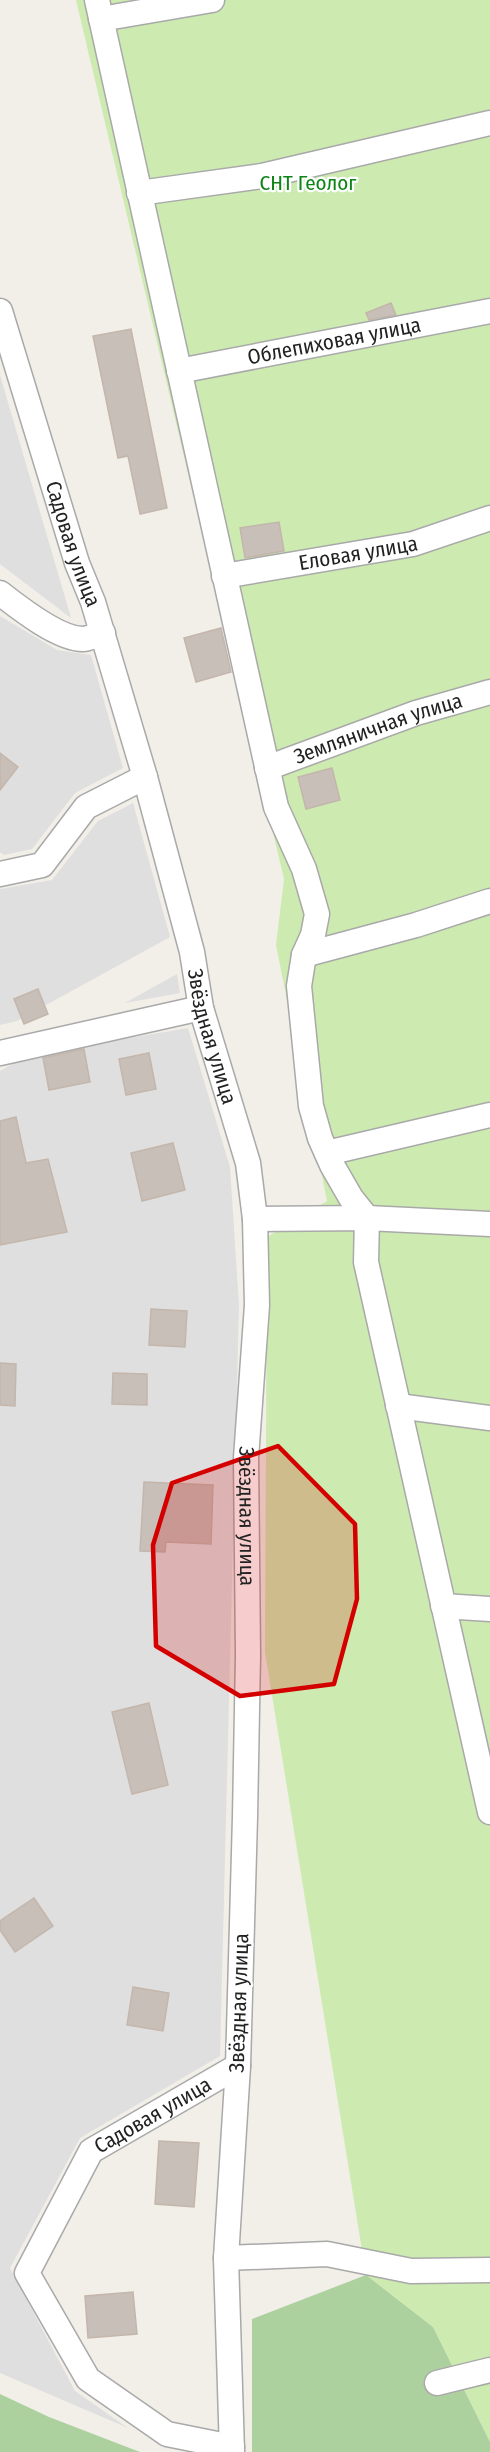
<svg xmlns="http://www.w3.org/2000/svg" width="490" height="2452" viewBox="0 0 490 2452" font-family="'Fira Sans Condensed',sans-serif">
  <rect width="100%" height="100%" fill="#f2efe9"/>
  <!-- residential -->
  <path fill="#e0dfdf" d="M0 375 71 618 0 564Z
    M0 616 57 650 91 655 123 768 75 793 32 849 4 855 0 852Z
    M133 803 170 937 17 1021 0 1025V889L52 880 98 821Z
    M177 974 180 993 125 1003Z
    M188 1028 230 1167 239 1305 220 2056 80 2138 10 2268 75 2391 128 2428 0 2373V1071L29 1055Z"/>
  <!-- grass -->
  <path fill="#cdebb0" d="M76 0H490V2442L433 2327 366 2275 265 1652 267 1237 327 1201 276 945 284 879Z"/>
  <!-- forest -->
  <path fill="#add19e" d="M366 2275 433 2327 490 2442V2452H252V2319Z
    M0 2394 49 2417 140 2452H0Z"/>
  <!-- building -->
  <path fill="#c7bfb8" stroke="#c4b6ab" stroke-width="1.5" d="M391 303 396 315 369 320 366 313Z
    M131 329 167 508 140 514 128 456 118 458 93 336Z
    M279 522 284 551 245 558 240 528Z
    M221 628 231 672 196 682 184 638Z
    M0 753 18 767 0 790Z
    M332 768 340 800 306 809 298 777Z
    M38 989 48 1014 24 1024 14 999Z
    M84 1049 90 1082 49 1090 43 1058Z
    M149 1053 156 1089 126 1095 119 1059Z
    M16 1117 26 1163 48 1159 67 1232 0 1245V1121Z
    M173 1143 185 1190 142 1201 131 1153Z
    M151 1309 187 1311 185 1347 149 1345Z
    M0 1363 16 1364 15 1406 0 1405Z
    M113 1373 147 1374V1405L112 1404Z
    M144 1482 213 1485 211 1544 166 1542 165 1552 140 1551Z
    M149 1703 168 1785 132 1794 112 1712Z
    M34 1898 53 1926 15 1952 0 1930V1921Z
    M133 1987 169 1993 163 2031 127 2025Z
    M159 2141 199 2143 194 2207 155 2204Z
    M133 2292 137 2334 88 2338 85 2296Z"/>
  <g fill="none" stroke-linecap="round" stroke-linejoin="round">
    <defs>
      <g id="minor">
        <path d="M97 0 276 807 304 869 317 914 313 935 304 955 299 986 311 1106 320 1138 332 1165 351 1198 367 1218 366 1262 490 1812"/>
        <path d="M101 19 212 0"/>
        <path d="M139 193 262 176 490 123"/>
        <path id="s1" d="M0 311 77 563 93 602 145 777"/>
        <path id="s2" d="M179 371 490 311"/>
        <path id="s3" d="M224 576 413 544 490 518"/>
        <path d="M0 593C19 608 60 640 84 639 90 638 97 635 103 633"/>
        <path id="s4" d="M267 768 416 713 490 692"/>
        <path id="s5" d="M0 874 42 865 86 807 145 777 192 952 201 1008 248 1163 255 1219 257 1305 246 1458 248 1655 245 1817 238 2066 226 2258 232 2452"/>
        <path d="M304 955 416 925 490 901"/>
        <path d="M0 1053 201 1008"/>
        <path d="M327 1153 490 1115"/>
        <path d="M255 1219 367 1218 490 1224"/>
        <path d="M398 1406 490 1418"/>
        <path d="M443 1606 490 1609"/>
        <path d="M226 2258 327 2254 411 2271 490 2270"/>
        <path d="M437 2383 490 2370"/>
        <path id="s6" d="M232 2447 167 2434 88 2379 27 2273 91 2151 238 2066"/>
      </g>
    </defs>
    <!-- minor casing -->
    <use href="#minor" stroke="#a9a9a9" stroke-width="27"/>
    <!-- minor -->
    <use href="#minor" stroke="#fff" stroke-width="24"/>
  </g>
  <!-- marked area -->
  <path fill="#d40000" fill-opacity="0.2" stroke="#d40000" stroke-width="4.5" stroke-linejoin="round" d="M278 1446 355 1524 357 1599 334 1684 240 1696 156 1646 153 1545 172 1483Z"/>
  <g text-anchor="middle" stroke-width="4.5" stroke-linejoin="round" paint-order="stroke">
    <!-- park labels -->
    <g font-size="21" fill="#0c8416" stroke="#fff">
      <text x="308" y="190">СНТ Геолог</text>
    </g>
    <!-- street labels -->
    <g font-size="21" fill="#222" stroke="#fff">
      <text dy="7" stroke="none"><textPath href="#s2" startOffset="158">Облепиховая улица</textPath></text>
      <text dy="7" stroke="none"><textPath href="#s1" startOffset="244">Садовая улица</textPath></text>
      <text dy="7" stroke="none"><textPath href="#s3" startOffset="136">Еловая улица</textPath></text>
      <text dy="7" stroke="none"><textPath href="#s4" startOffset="118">Земляничная улица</textPath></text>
      <text dy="7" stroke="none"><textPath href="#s5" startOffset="450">Звёздная улица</textPath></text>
      <text dy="7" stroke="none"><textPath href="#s5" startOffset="936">Звёздная улица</textPath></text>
      <text transform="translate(239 2003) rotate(-88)" y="7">Звёздная улица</text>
      <text dy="7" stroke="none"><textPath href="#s6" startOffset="494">Садовая улица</textPath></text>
    </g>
  </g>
</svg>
